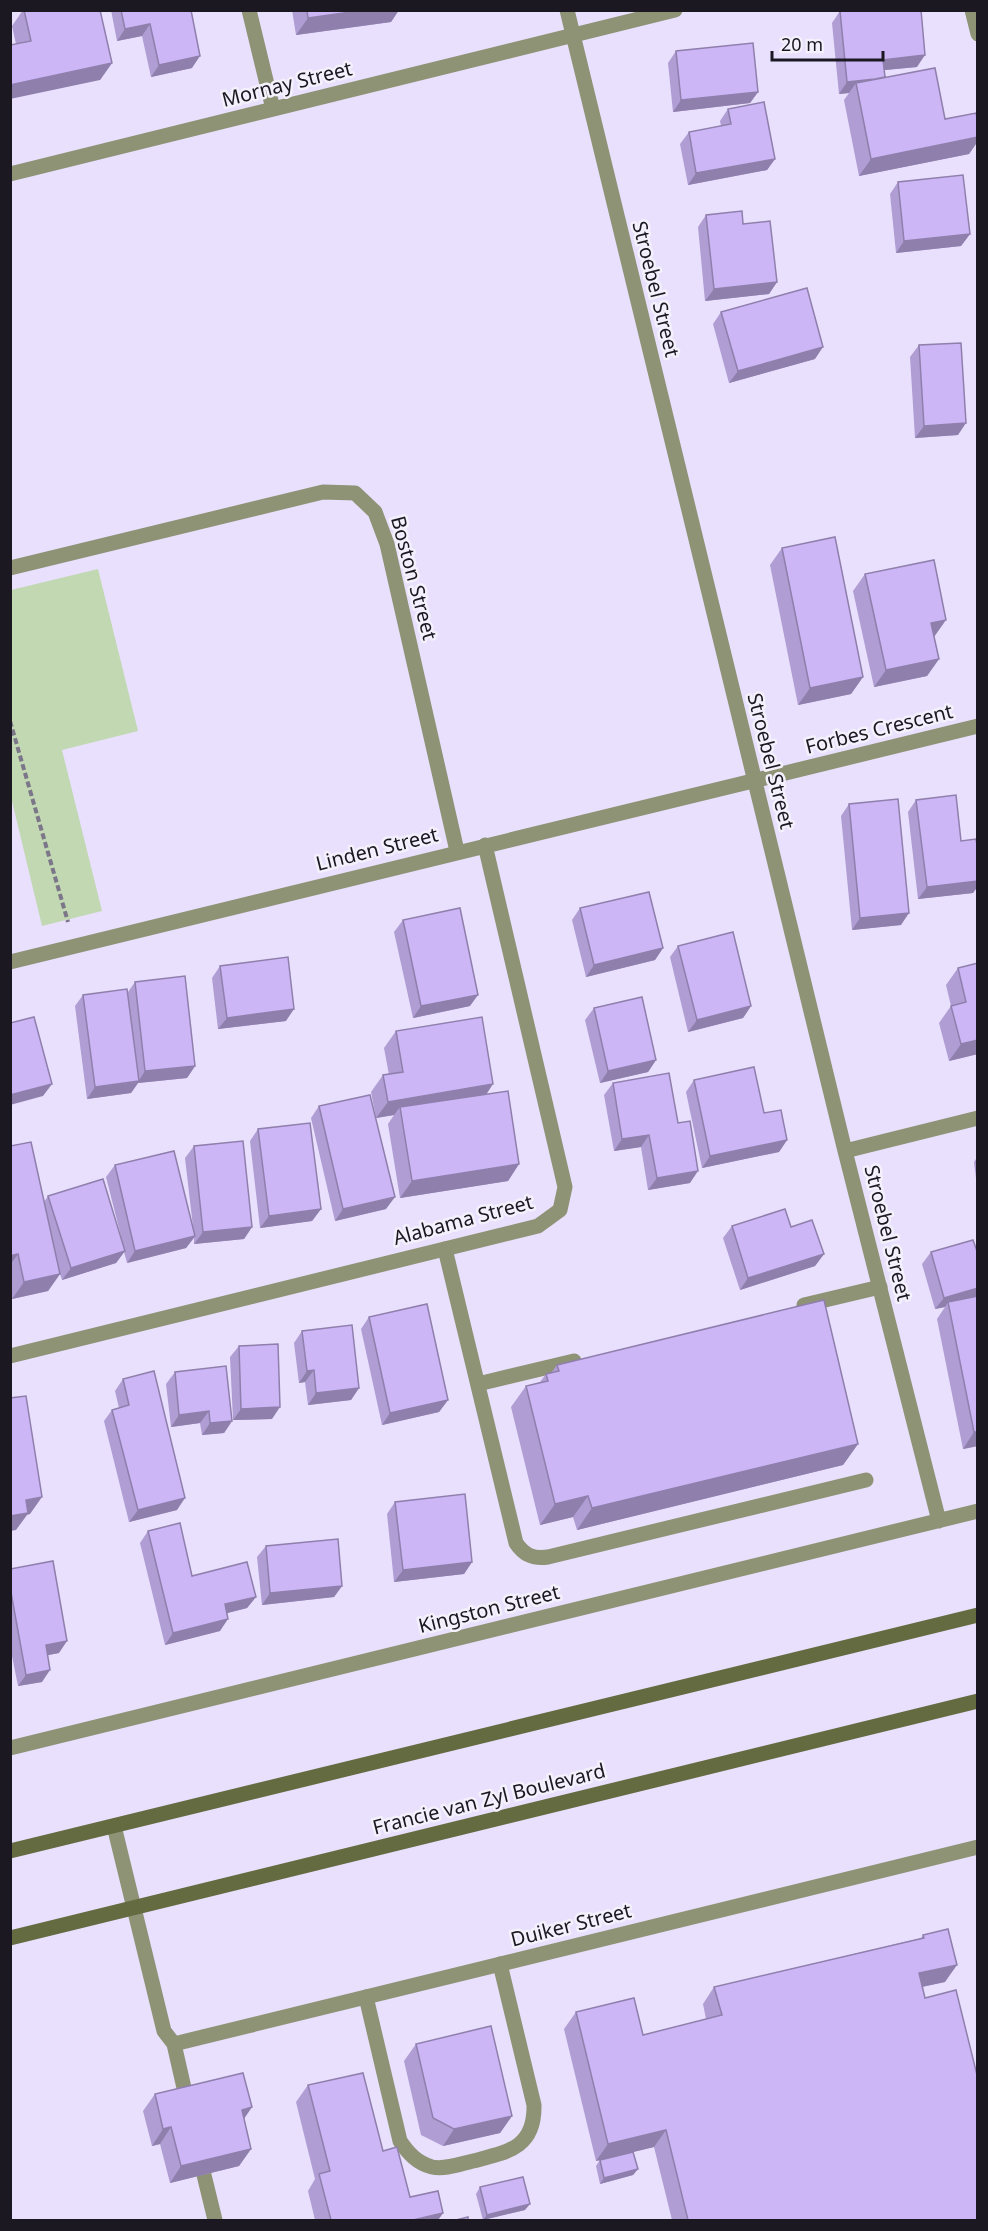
<svg xmlns="http://www.w3.org/2000/svg" width="988" height="2231" viewBox="0 0 988 2231" font-family="'Noto Sans',sans-serif">
  <rect width="100%" height="100%" fill="#e9e0fd"/>
  <!-- green -->
  <path fill="#c1d8b3" d="M98 569 138 731 62 750 102 911 42 926 11 797V590Z"/>
  <g fill="none" stroke-linecap="round" stroke-linejoin="round">
    <!-- path -->
    <path stroke="#7c7689" stroke-width="4" stroke-dasharray="6 3" stroke-linecap="butt" d="M10 721 68 922"/>
    <!-- lane -->
    <path stroke="#8e9376" stroke-width="15" d="M445 1249 516 1543C524 1555 533 1559 548 1557L866 1480
      M804 1305 880 1287
      M478 1384 574 1361
      M366 1997 400 2141C408 2153 417 2163 432 2167 445 2170 460 2164 473 2161 508 2152 535 2148 534 2105L500 1964"/>
    <!-- street -->
    <path stroke="#8e9376" stroke-width="15" d="M249 10 273 109
      M567 10 845 1151 939 1521
      M972 10 978 34
      M10 174 675 10
      M10 568 323 492 355 493 375 512 387 544 457 851
      M10 962 978 726
      M845 1151 978 1118
      M10 1356 538 1226 560 1210 565 1187 485 845
      M10 1748 978 1511
      M114 1826 164 2031 174 2044 187 2101
      M174 2044 978 1847
      M204 2175 215 2220"/>
    <!-- secondary -->
    <path stroke="#646b41" stroke-width="15" d="M10 1851 978 1615
      M10 1938 978 1701"/>
  </g>
  <!-- wall -->
  <path fill="#af9dd4" d="M23 10H100L112 63 100 80 16 44 12 26Z
    M111 10H191L192 68 151 77 142 36 117 41Z
    M292 10H399L391 22 296 35Z
    M840 11 917 67 884 70 885 77 945 119 978 122V141L969 154 859 176 844 100 849 93 839 94 832 23Z
    M676 51 758 92 750 103 673 112 668 63Z
    M728 109 775 159 767 170 688 185 680 144 689 132 721 126 720 121Z
    M898 182 970 234 961 246 896 253 890 194Z
    M706 215 743 224 777 282 769 294 705 301 698 227Z
    M721 312 815 359 729 383 713 324Z
    M919 345 958 435 915 438 910 357Z
    M782 548 863 677 851 694 798 705 770 565Z
    M865 574 934 637 939 659 927 676 874 687 853 591Z
    M916 800 961 841 978 851V886L973 893 918 899 908 812Z
    M849 804 901 925 852 930 841 816Z
    M580 908 663 948 655 960 586 977 572 920Z
    M403 920 470 1006 413 1018 394 932Z
    M678 946 751 1006 743 1018 688 1032 670 957Z
    M978 963V1054L949 1061 939 1023 951 1006 946 985 958 968Z
    M220 966 286 1021 218 1029 212 978Z
    M135 982 195 1066 187 1078 138 1083 131 1093 87 1099 75 1006 83 995 128 992Z
    M594 1008 656 1060 648 1072 600 1083 585 1020Z
    M396 1031 487 1094 519 1164 508 1181 400 1198 388 1124 394 1115 376 1118 371 1092 383 1075H389L384 1048Z
    M694 1080 764 1113 787 1140 779 1152 702 1168 686 1092Z
    M613 1083 678 1123 690 1183 648 1190 641 1147 614 1151 604 1095Z
    M319 1106 386 1209 335 1221 311 1118Z
    M258 1129 321 1209 312 1221 260 1228 250 1141Z
    M10 1146 44 1202 48 1196 123 1244 106 1177 115 1165 193 1227 185 1158 194 1146 252 1227 244 1239 194 1244V1238L186 1248 127 1263 124 1252 116 1263 62 1280 57 1264 60 1274 48 1291 12 1299 10 1292Z
    M978 1156V1194L974 1162Z
    M732 1226 791 1227 824 1254 815 1266 740 1290 723 1238Z
    M931 1252 978 1254V1446L963 1449 937 1319 945 1307 935 1309 922 1264Z
    M369 1317 448 1400 439 1412 382 1425 361 1329Z
    M302 1331 359 1388 351 1400 308 1405 305 1382 299 1383 294 1343Z
    M239 1346 272 1419 233 1420 230 1357Z
    M557 1365 858 1444 843 1465 577 1530 573 1517 540 1525 511 1407 526 1386 540 1382 546 1374 551 1373Z
    M175 1372 232 1421 224 1433 202 1435 200 1423 171 1427 166 1384Z
    M123 1379 177 1510 129 1522 104 1421 112 1410 119 1408 115 1391Z
    M395 1502 472 1562 464 1574 394 1582 387 1514Z
    M148 1531 192 1576 256 1597 247 1608 227 1613 220 1631 165 1645 140 1543Z
    M266 1546 342 1586 334 1597 262 1605 257 1557Z
    M10 1569 59 1653 48 1655 42 1682 18 1686 10 1646Z
    M923 1935 945 1982 922 1987 978 2220H672L654 2147 633 2152 638 2169 633 2175 600 2184 596 2166 600 2160 596 2161 564 2029 576 2012 643 2035 706 2019 703 2004 714 1987 921 1938Z
    M416 2044 512 2116 500 2133 443 2146 421 2135 404 2061Z
    M308 2085 383 2151 410 2197 443 2213 438 2220H315L308 2191 315 2179 296 2102Z
    M155 2094 252 2107 244 2119 251 2149 239 2166 170 2183 160 2144 152 2146 143 2111Z
    M480 2187 525 2210 483 2220 476 2194Z"/>
  <!-- shaded-wall -->
  <path fill="#8f7fac" d="M365 10H399L391 22 296 35 308 18Z
    M150 24 142 36 117 41 125 29Z
    M925 55 917 67 875 71 883 60Z
    M200 56 192 68 151 77 159 65Z
    M112 63 100 80 10 99V85Z
    M885 78 856 83 849 93 839 94 847 82Z
    M758 92 750 103 673 112 681 100Z
    M978 137V141L969 154 859 176 871 159Z
    M775 159 767 170 688 185 696 173Z
    M970 234 961 246 896 253 904 241Z
    M777 282 769 294 705 301 714 289Z
    M823 347 815 359 729 383 738 371Z
    M966 423 958 435 915 438 924 426Z
    M946 620 934 637 931 623Z
    M939 659 927 676 874 687 886 670Z
    M863 677 851 694 798 705 810 688Z
    M978 881V886L973 893 918 899 927 887Z
    M909 913 901 925 852 930 860 918Z
    M663 948 655 960 586 977 594 965Z
    M478 995 470 1006 413 1018 421 1006Z
    M751 1006 743 1018 688 1032 697 1020Z
    M294 1009 286 1021 218 1029 227 1018Z
    M978 1040V1054L949 1061 961 1044Z
    M656 1060 648 1072 600 1083 608 1071Z
    M195 1066 187 1078 138 1083 131 1093 87 1099 95 1087 138 1082 145 1071Z
    M52 1084 43 1096 10 1105V1095Z
    M493 1084 482 1101 400 1107 394 1115 376 1118 388 1102Z
    M649 1135 641 1147 614 1151 622 1139Z
    M787 1140 779 1152 702 1168 710 1156Z
    M519 1164 508 1181 400 1198 412 1181Z
    M698 1171 690 1183 648 1190 657 1178Z
    M395 1197 386 1209 335 1221 343 1209Z
    M321 1209 312 1221 260 1228 269 1216Z
    M252 1227 244 1239 194 1244 203 1232Z
    M195 1236 186 1248 127 1263 135 1251Z
    M125 1251 116 1263 62 1280 71 1268Z
    M18 1254 10 1265V1256Z
    M824 1254 815 1266 740 1290 748 1278Z
    M60 1274 48 1291 12 1299 24 1282Z
    M978 1288V1297L948 1302 945 1307 935 1309 944 1298Z
    M314 1370 305 1382 299 1383 307 1371Z
    M359 1388 351 1400 308 1405 316 1393Z
    M448 1400 439 1412 382 1425 390 1413Z
    M280 1407 272 1419 233 1420 241 1409Z
    M209 1411 200 1423 171 1427 179 1415Z
    M232 1421 224 1433 202 1435 210 1423Z
    M974 1432H978V1446L963 1449Z
    M858 1444 843 1465 577 1530 592 1508Z
    M588 1496 573 1517 540 1525 555 1504Z
    M42 1497 30 1514 27 1515 16 1530 10 1531V1516L26 1500Z
    M185 1498 177 1510 129 1522 138 1510Z
    M472 1562 464 1574 394 1582 403 1570Z
    M342 1586 334 1597 262 1605 270 1593Z
    M256 1597 247 1608 216 1616 225 1604Z
    M228 1619 220 1631 165 1645 173 1633Z
    M67 1641 59 1653 38 1657 46 1645Z
    M50 1670 42 1682 18 1686 26 1675Z
    M957 1965 945 1982 907 1990 919 1973Z
    M252 2107 240 2124 242 2110Z
    M512 2116 500 2133 443 2146 454 2129Z
    M171 2127 160 2144 152 2146 163 2129Z
    M666 2130 654 2147 596 2161 608 2144Z
    M251 2149 239 2166 170 2183 181 2166Z
    M638 2169 633 2175 600 2184 604 2178Z
    M530 2204 525 2210 483 2220 487 2215Z
    M443 2213 438 2220H413Z"/>
  <!-- building -->
  <path fill="#ccb6f6" stroke="#8f7fac" stroke-width="1.5" d="M24 10H100L112 63 10 85V45L31 41Z
    M121 10H191L200 56 159 65 150 24 125 29Z
    M307 10H365L308 18Z
    M846 10H921L925 55 883 60 885 77 875 79 847 82 840 11Z
    M753 43 758 92 681 100 676 51Z
    M935 68 945 119 976 113 978 122V137L871 159 856 83Z
    M764 102 775 159 696 173 689 132 731 124 728 109Z
    M963 175 970 234 904 241 898 182Z
    M742 211 743 224 770 221 777 282 714 289 706 215Z
    M807 288 823 347 738 371 721 312Z
    M961 343 966 423 924 426 919 345Z
    M835 537 863 677 810 688 782 548Z
    M934 560 946 620 931 623 939 659 886 670 865 574Z
    M956 795 961 841 976 839 978 851V881L927 887 916 800Z
    M898 799 909 913 860 918 849 804Z
    M649 892 663 948 594 965 580 908Z
    M460 908 478 995 421 1006 403 920Z
    M733 932 751 1006 697 1020 678 946Z
    M288 957 294 1009 227 1018 220 966Z
    M978 963V1040L961 1044 951 1006 966 1002 958 968Z
    M185 976 195 1066 145 1071 135 982Z
    M127 989 139 1081 95 1087 83 995Z
    M642 997 656 1060 608 1071 594 1008Z
    M34 1017 52 1084 10 1095V1023Z
    M482 1017 493 1084 388 1102 383 1075 403 1072 396 1031Z
    M754 1067 764 1113 781 1110 787 1140 710 1156 694 1080Z
    M669 1073 678 1123 690 1121 698 1171 657 1178 649 1135 622 1139 613 1083Z
    M508 1091 519 1164 412 1181 400 1107Z
    M370 1095 395 1197 343 1209 319 1106Z
    M310 1123 321 1209 269 1216 258 1129Z
    M243 1141 252 1227 203 1232 194 1146Z
    M31 1142 60 1274 24 1282 18 1254 10 1256V1146Z
    M174 1151 195 1236 135 1251 115 1165Z
    M103 1179 125 1251 71 1268 48 1196Z
    M785 1209 791 1227 812 1220 824 1254 748 1278 732 1226Z
    M973 1240 978 1254V1288L944 1298 931 1252Z
    M978 1296V1432H974L948 1302Z
    M824 1300 858 1444 592 1508 588 1496 555 1504 526 1386 548 1381 546 1374 559 1371 557 1365Z
    M427 1304 448 1400 390 1413 369 1317Z
    M352 1325 359 1388 316 1393 314 1370 307 1371 302 1331Z
    M278 1344 280 1407 241 1409 239 1346Z
    M226 1366 232 1421 210 1423 209 1411 179 1415 175 1372Z
    M154 1371 185 1498 138 1510 112 1410 129 1405 123 1379Z
    M26 1396 42 1497 26 1500 28 1513 10 1516V1398Z
    M465 1494 472 1562 403 1570 395 1502Z
    M180 1523 192 1576 247 1562 256 1597 225 1604 228 1619 173 1633 148 1531Z
    M338 1539 342 1586 270 1593 266 1546Z
    M53 1561 67 1641 46 1645 50 1670 26 1675 10 1587V1569Z
    M948 1929 957 1965 919 1973 925 1998 956 1990 978 2079V2220H688L666 2130 608 2144 576 2012 634 1998 643 2035 722 2015 714 1987 924 1938 923 1935Z
    M491 2026 512 2116 454 2129 433 2118 416 2044Z
    M243 2073 252 2107 242 2110 251 2149 181 2166 171 2127 163 2129 155 2094Z
    M363 2073 383 2151 397 2147 410 2197 438 2191 443 2213 413 2220H331L319 2174 330 2171 308 2085Z
    M633 2152 638 2169 604 2178 600 2160Z
    M523 2177 530 2204 487 2215 480 2187Z
    M468 2217V2220H456Z"/>
  <g text-anchor="middle" stroke-width="5" stroke-linejoin="round" paint-order="stroke">
    <!-- street labels -->
    <g font-size="20" fill="#1b1822" stroke="#f4f0fc">
      <text transform="translate(287 84) rotate(-14)" y="7">Mornay Street</text>
      <text transform="translate(656 289) rotate(76)" y="7">Stroebel Street</text>
      <text transform="translate(414 578) rotate(75)" y="7">Boston Street</text>
      <text transform="translate(879 729) rotate(-14)" y="7">Forbes Crescent</text>
      <text transform="translate(771 761) rotate(76)" y="7">Stroebel Street</text>
      <text transform="translate(377 849) rotate(-14)" y="7">Linden Street</text>
      <text transform="translate(463 1220) rotate(-15)" y="7">Alabama Street</text>
      <text transform="translate(888 1233) rotate(76)" y="7">Stroebel Street</text>
      <text transform="translate(489 1609) rotate(-14)" y="7">Kingston Street</text>
      <text transform="translate(489 1799) rotate(-14)" y="7">Francie van Zyl Boulevard</text>
      <text transform="translate(571 1925) rotate(-14)" y="7">Duiker Street</text>
    </g>
  </g>
  <!-- border -->
  <rect width="988" height="2231" fill="none" stroke="#1b1822" stroke-width="24"/>
  <!-- scale -->
  <path d="M772 51v9h111v-9" fill="none" stroke="#1b1822" stroke-width="3"/>
  <text x="781" y="51" font-size="18" fill="#1b1822" stroke="#f4f0fc" stroke-width="4.5" paint-order="stroke">20 m</text>
</svg>
